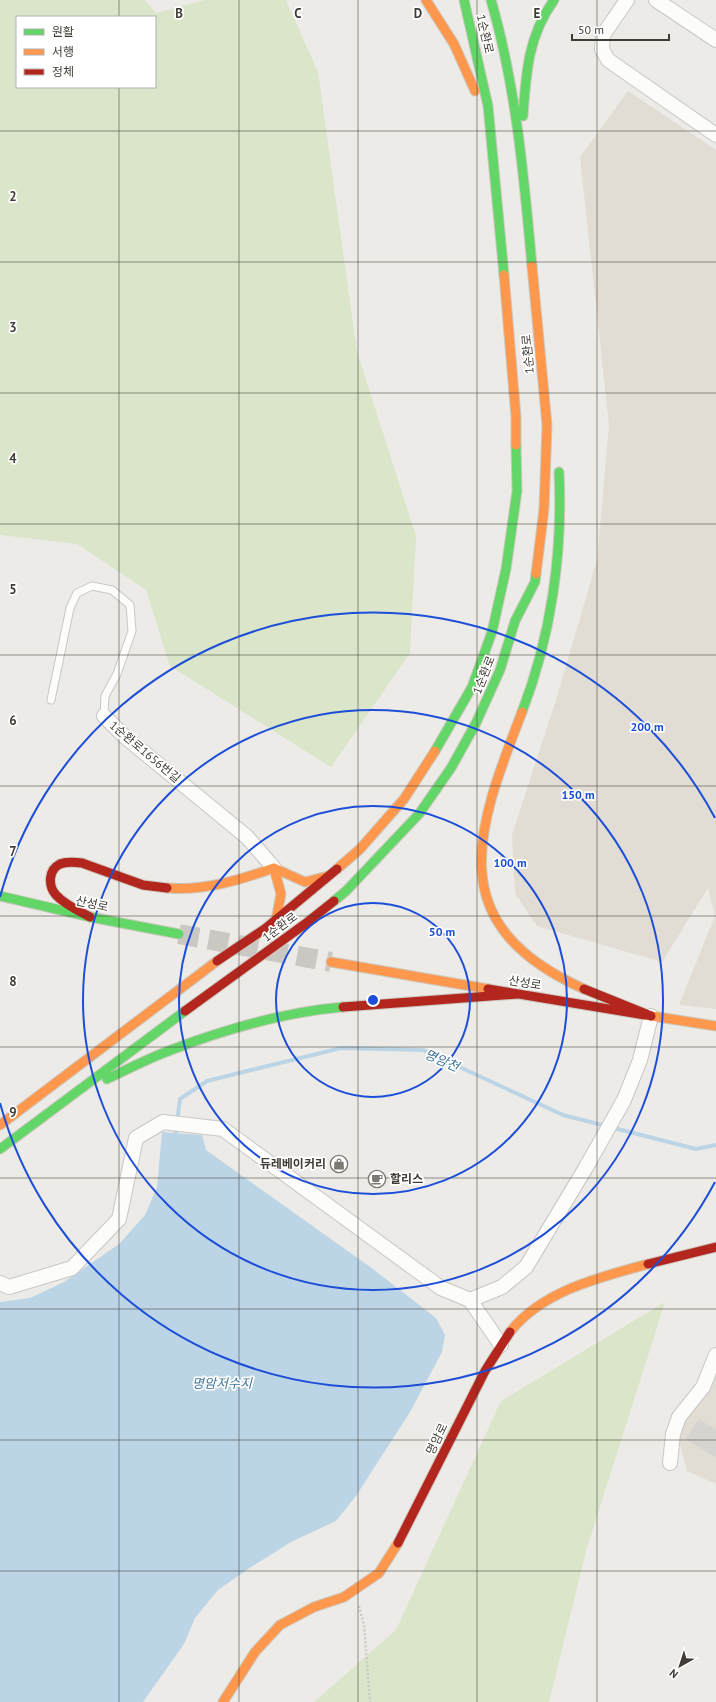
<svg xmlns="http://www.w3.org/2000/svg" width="716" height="1702" viewBox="0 0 716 1702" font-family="'PT Sans','Noto Sans KR',sans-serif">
  <rect width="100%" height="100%" fill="#edebe7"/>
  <!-- residential -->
  <path fill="#e1ddd5" d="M628 91 716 150V1009L679 1005 715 916 708 888 662 962 537 926 515 893 512 835 556 700 597 560 609 426 580 157Z
    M716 1365V1484L687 1471 679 1440 683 1423Z"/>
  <!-- green -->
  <path fill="#dae5c9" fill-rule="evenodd" d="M0 0H145L156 13 205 0H286L318 72 357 352 416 536 410 653 331 767 170 666 146 590 77 544 0 535ZM17 17H155V87H17Z
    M665 1302 586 1551 549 1702H314L396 1630 501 1401Z"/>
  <!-- water -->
  <path fill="#bcd5e6" d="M162 1132 202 1135 206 1150 373 1269 436 1318 445 1335 442 1352 410 1412 356 1496 336 1521 291 1542 251 1567 218 1590 195 1618 184 1644 143 1702H0V1302L30 1298 64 1282 119 1244 145 1215 157 1187Z"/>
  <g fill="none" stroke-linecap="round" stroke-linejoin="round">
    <!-- stream -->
    <path stroke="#bcd5e6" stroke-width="4" d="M175 1137 180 1099 207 1081 341 1048 423 1050 563 1115 696 1149 716 1145"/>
  </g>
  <!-- building -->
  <path fill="#d6d4d0" d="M699 1419 716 1430V1458L686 1439Z"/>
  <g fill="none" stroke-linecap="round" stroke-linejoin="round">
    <!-- secondary-tunnel -->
    <path stroke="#cbc8c3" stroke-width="20" stroke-dasharray="20 10" stroke-linecap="butt" d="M179 934 331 962"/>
    <defs>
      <path id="lane" d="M51 700 70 608 77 593 92 586 112 590 130 605 132 631 117 674 105 696 104 716"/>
      <path id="street" d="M627 0 603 35 602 49 608 60 716 135
        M656 0 716 40
        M104 716 124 736 247 837 274 868
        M0 1283 9 1287 72 1268 119 1219 136 1138 163 1122 223 1129 441 1288 470 1300
        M501 1345 470 1300 502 1287 526 1267 585 1169 624 1100 640 1060 651 1016
        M670 1463 673 1434 679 1417 703 1387 716 1355"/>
      <path id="fast" d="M464 0 488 106 504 275
        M491 0C516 86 524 177 532 266
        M523 116C526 73 528 36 554 0
        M522 712C551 637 563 553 559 472
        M435 751 472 687 492 632 506 569 517 491 516 445
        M0 896 90 917 179 934
        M334 901 346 891 419 814 451 768 476 723 500 670 515 621 535 582 536 574
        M107 1079C128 1069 149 1058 171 1050 226 1029 284 1012 343 1007
        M0 1149 185 1011"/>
      <path id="slow" d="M426 0 454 44 475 91
        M532 266 547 425 544 509 536 574
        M504 275 516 417V445
        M522 712C476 831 440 924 584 989
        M274 868 281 894 276 920
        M337 869 360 849 404 799 435 751
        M167 888C205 891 239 880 274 868L305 882 328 876
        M331 962 488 989
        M645 1015 716 1026
        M0 1125 217 961
        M510 1332C542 1291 600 1277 648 1264
        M223 1702 255 1652 280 1625 314 1607 344 1597 379 1573 398 1543"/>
      <path id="jam" d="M90 917C79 911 65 905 56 895 48 886 48 870 60 864 67 861 75 862 82 863L143 885 167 888
        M217 961 266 928 337 869
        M488 989 645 1015
        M584 989 651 1016
        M343 1007 518 994
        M185 1011 305 924 334 901
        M648 1264 716 1247
        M398 1543 485 1371 510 1332"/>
    </defs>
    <!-- lane casing -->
    <use href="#lane" stroke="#c9c7c3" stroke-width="9"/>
    <!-- street casing -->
    <use href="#street" stroke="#c9c7c3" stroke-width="16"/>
    <!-- fast casing -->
    <use href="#fast" stroke="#ccc8bf" stroke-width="11"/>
    <!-- slow casing -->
    <use href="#slow" stroke="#ccc8bf" stroke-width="11"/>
    <!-- jam casing -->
    <use href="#jam" stroke="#ccc8bf" stroke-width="11"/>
    <!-- path -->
    <path stroke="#cbcac6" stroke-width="2.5" stroke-dasharray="2 2" stroke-linecap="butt" d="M359 1606 364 1625 370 1702"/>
    <!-- lane -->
    <use href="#lane" stroke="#fcfcfb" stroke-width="7"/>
    <!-- street -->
    <use href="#street" stroke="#fcfcfb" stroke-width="14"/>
    <!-- fast -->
    <use href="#fast" stroke="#63d668" stroke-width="9"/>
    <!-- slow -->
    <use href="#slow" stroke="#ff974d" stroke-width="9"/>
    <!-- jam -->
    <use href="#jam" stroke="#b3261e" stroke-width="9"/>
  </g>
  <!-- grid -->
  <path fill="none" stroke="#413d35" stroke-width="1" stroke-opacity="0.55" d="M119 0V17M239 0V1702M358 0V1702M477 0V1702M597 0V1702M119 87V1702M0 131H716M0 262H716M0 393H716M0 524H716M0 655H716M0 786H716M0 916H716M0 1047H716M0 1178H716M0 1309H716M0 1440H716M0 1571H716"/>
  <!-- distance rings -->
  <g fill="none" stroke="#1d4ed8" stroke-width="2">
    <circle cx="373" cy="1000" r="97"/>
    <circle cx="373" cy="1000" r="194"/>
    <circle cx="373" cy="1000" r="290"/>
    <path d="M715 1182A387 387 0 0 1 0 1103M0 897A387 387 0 0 1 715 818"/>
  </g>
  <!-- icons -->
  <defs>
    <symbol id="shop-ring" viewBox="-11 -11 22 22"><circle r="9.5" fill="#fff" stroke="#7d7a73" stroke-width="1.5"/><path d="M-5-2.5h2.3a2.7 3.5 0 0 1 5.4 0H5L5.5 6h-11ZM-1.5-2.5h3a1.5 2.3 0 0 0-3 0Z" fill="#7d7a73"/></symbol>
    <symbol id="cafe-ring" viewBox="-11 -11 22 22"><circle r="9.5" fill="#fff" stroke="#7d7a73" stroke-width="1.5"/><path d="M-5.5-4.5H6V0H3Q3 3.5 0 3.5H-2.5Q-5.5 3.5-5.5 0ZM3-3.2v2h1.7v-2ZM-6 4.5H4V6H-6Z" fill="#7d7a73"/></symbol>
  </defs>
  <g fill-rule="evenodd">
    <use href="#shop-ring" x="329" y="1154" width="20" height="20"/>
    <use href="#cafe-ring" x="367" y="1169" width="20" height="20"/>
  </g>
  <g text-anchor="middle" stroke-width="3.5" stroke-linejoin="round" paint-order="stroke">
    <!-- street labels -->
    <g font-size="12" fill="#413d35" stroke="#fff">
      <text transform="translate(485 34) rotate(77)" y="4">1순환로</text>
      <text transform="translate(528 354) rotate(-95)" y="4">1순환로</text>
      <text transform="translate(484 675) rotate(-68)" y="4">1순환로</text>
      <text transform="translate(145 752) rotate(40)" y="4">1순환로1656번길</text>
      <text transform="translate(92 904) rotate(12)" y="4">산성로</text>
      <text transform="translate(280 927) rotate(-37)" y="4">1순환로</text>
      <text transform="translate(525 983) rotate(9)" y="4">산성로</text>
      <text transform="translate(437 1439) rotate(-64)" y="4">명암로</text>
    </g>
    <!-- poi labels -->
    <g font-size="12" font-weight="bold" fill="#413d35" stroke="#fff" text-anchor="end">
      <text x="326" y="1168">듀레베이커리</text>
      <text x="390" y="1183" text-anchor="start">할리스</text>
    </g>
    <!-- water labels -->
    <g font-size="13" font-style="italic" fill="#3c75a0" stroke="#fff">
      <text transform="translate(442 1060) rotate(23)" y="5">명암천</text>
      <text x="222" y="1388">명암저수지</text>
    </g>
  </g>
  <g font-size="13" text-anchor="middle" font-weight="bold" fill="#413d35" stroke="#fff" stroke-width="3.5" stroke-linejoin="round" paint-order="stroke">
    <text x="179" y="18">B</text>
    <text x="298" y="18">C</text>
    <text x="418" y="18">D</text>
    <text x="537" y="18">E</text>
    <text x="13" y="201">2</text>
    <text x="13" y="332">3</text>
    <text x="13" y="463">4</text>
    <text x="13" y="594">5</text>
    <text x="13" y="725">6</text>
    <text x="13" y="856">7</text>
    <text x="13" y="986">8</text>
    <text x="13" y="1117">9</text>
  </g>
  <circle cx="373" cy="1000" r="6" fill="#1d4ed8" stroke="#fff" stroke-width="2"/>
  <g font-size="12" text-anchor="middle" font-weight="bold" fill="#1d4ed8" stroke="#fff" stroke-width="3.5" stroke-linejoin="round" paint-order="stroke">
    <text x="647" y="731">200 m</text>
    <text x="578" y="799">150 m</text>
    <text x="510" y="867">100 m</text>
    <text x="442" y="936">50 m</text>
  </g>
  <!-- legend -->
  <rect x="16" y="16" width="140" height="72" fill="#ffffff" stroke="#b3b1ae"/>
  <rect x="24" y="29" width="20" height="6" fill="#63d668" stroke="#b3b1ae"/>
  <text x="52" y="36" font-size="12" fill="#413d35">원활</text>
  <rect x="24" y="49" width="20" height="6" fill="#ff974d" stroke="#b3b1ae"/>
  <text x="52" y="56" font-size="12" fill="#413d35">서행</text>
  <rect x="24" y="69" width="20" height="6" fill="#b3261e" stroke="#b3b1ae"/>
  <text x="52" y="76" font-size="12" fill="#413d35">정체</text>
  <!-- north arrow -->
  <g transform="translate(680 1666) rotate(219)" stroke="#ffffff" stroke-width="3" paint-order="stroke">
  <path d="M0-3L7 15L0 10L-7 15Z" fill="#413d35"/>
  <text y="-6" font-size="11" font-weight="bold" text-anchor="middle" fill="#413d35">N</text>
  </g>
  <!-- scale -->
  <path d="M572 34v6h97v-6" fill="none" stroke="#413d35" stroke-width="2"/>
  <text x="578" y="34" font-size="12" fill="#413d35" stroke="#ffffff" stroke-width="3" paint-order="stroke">50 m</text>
</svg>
